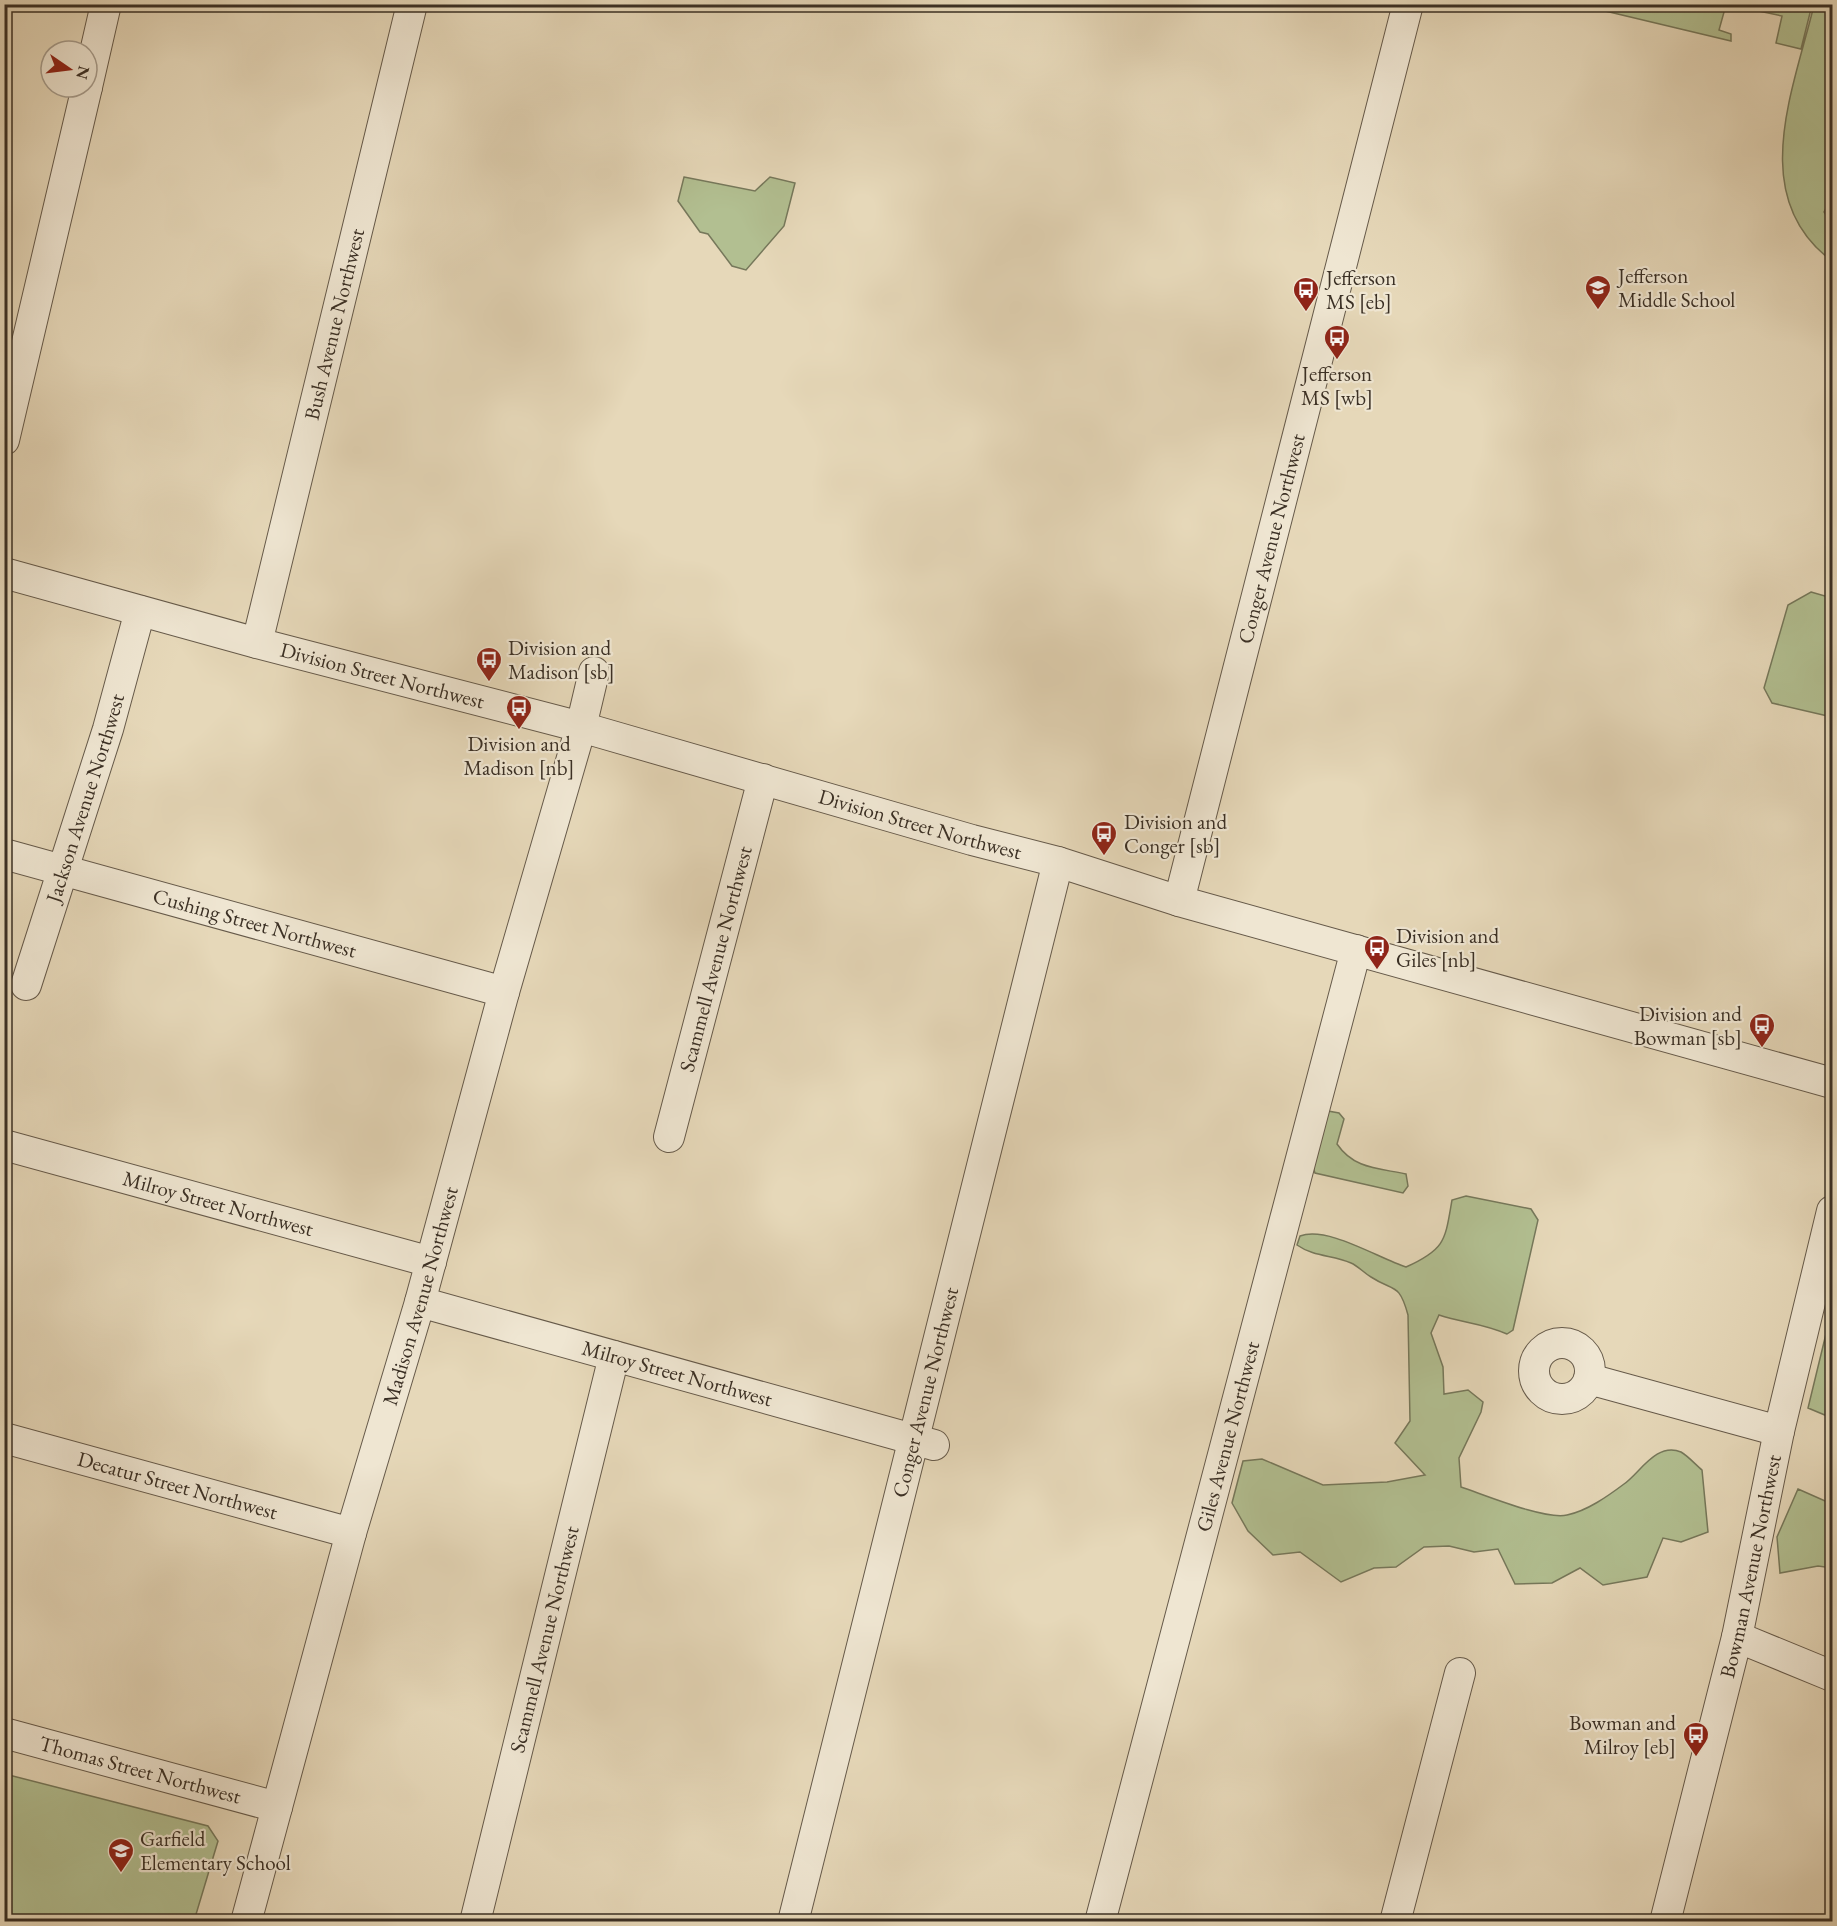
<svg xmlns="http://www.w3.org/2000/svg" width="1837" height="1926" viewBox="0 0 1837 1926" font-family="'EB Garamond',serif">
  <rect width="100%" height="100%" fill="#e6d8b9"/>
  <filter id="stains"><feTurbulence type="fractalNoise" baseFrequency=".00333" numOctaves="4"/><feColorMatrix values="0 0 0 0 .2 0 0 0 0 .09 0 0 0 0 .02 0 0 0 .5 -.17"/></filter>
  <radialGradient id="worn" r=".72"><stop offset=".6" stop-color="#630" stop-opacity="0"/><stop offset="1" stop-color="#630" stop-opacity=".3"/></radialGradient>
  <!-- green -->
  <path fill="#b2bf91" stroke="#76785b" stroke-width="1.5" d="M1580 5H1726L1719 30 1731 34V41Z
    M1730 5H1812L1801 49 1776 43 1782 16Z
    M1814 5H1832V197L1824 212 1832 224V261C1746 197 1794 89 1814 5Z
    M684 177 755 191 770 177 795 183 784 226 746 270 732 266 708 234 700 232 678 201Z
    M1811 592 1832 598V717L1772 703 1764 688 1788 605Z
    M1328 1111 1339 1113 1344 1119 1337 1144C1354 1169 1378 1168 1406 1174L1408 1186 1403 1193 1315 1173 1313 1167Z
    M1466 1196 1531 1209 1538 1220 1513 1330 1507 1334C1482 1323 1463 1323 1439 1315L1431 1333 1443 1367 1444 1394 1468 1390 1483 1402 1481 1412 1459 1458 1461 1487C1485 1495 1545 1520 1567 1515 1587 1511 1608 1496 1624 1484 1640 1473 1656 1442 1681 1452 1688 1456 1696 1465 1702 1470L1708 1532 1681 1542 1663 1538 1647 1577 1603 1585 1580 1568 1552 1583 1515 1584 1498 1549 1474 1552 1449 1546 1424 1547 1396 1567 1374 1568 1341 1582 1300 1552 1273 1555 1248 1531 1232 1503 1243 1461 1262 1459 1323 1485 1387 1482 1425 1475 1395 1443 1410 1421 1408 1315C1399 1282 1394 1292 1371 1277 1364 1273 1358 1266 1351 1263 1333 1255 1314 1257 1297 1245L1300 1236C1328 1226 1378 1258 1406 1267 1446 1249 1445 1240 1452 1200Z
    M1832 1309V1418L1808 1408Z
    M1798 1489 1832 1504V1568L1818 1566 1780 1573 1777 1537Z
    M5 1774 208 1826 218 1841 194 1921H5Z"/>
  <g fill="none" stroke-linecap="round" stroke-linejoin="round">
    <defs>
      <g id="minor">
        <path d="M87 87 106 4"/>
        <path d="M4 440 87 87"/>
        <path id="s1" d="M4 573 257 643 581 727 972 840 1058 862 1179 901 1832 1083"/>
        <path id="s2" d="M257 643 412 4"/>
        <path id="s3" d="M4 854 504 992"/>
        <path id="s4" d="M1179 901 1408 4"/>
        <path id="s5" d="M26 985 108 729 140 611"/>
        <path id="s6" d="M669 1137 763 779"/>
        <path id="s7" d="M4 1145 431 1262"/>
        <path id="s8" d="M420 1302 934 1445"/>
        <circle cx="1562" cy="1371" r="28"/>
        <path d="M1589 1379 1779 1431"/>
        <path id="s9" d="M4 1438 351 1533"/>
        <path d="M1737 1637 1832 1676"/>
        <path id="s10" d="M4 1733 277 1807"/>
        <path id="s11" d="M246 1922 351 1533 420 1302 504 992 581 727 594 672"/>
        <path id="s12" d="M475 1922 614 1356"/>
        <path id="s13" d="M793 1922 1058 862"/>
        <path id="s14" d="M1100 1922 1356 950"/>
        <path d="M1395 1922 1460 1673"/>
        <path id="s15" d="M1665 1922 1737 1637 1779 1431 1832 1211"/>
      </g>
    </defs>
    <!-- minor casing -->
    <use href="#minor" stroke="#665a4a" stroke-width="32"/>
    <!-- minor -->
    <use href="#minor" stroke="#efe6d2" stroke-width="30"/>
  </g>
  <!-- icons -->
  <defs>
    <symbol id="school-pin" viewBox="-11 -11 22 30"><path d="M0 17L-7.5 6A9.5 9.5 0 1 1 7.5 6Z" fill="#8f2418" stroke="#efe6d2"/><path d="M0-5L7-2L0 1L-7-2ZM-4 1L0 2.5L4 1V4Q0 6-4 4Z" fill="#fff"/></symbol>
    <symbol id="bus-pin" viewBox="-11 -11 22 30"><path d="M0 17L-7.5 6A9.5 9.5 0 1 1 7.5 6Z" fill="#8f2418" stroke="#efe6d2"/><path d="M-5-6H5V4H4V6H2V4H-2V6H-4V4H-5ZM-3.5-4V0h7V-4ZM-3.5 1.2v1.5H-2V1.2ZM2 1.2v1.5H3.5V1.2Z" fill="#fff"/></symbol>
  </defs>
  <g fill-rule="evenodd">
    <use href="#school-pin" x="1583" y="273" width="30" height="40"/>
    <use href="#bus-pin" x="1291" y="275" width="30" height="40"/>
    <use href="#bus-pin" x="1322" y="323" width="30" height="40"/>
    <use href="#bus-pin" x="474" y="645" width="30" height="40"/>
    <use href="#bus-pin" x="504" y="693" width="30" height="40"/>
    <use href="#bus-pin" x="1089" y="819" width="30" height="40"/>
    <use href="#bus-pin" x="1362" y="933" width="30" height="40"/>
    <use href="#bus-pin" x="1747" y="1011" width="30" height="40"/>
    <use href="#bus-pin" x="1681" y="1720" width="30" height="40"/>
    <use href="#school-pin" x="106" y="1836" width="30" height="40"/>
  </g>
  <g text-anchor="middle" stroke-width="4.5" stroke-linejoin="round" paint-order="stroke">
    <!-- poi labels -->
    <g font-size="21" fill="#3b3025" stroke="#efe6d2" text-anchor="start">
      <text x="1618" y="283">Jefferson<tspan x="1618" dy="24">Middle School</tspan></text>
      <text x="1326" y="285">Jefferson<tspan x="1326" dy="24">MS [eb]</tspan></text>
      <text x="1337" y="381" text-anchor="middle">Jefferson<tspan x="1337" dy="24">MS [wb]</tspan></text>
      <text x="508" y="655">Division and<tspan x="508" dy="24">Madison [sb]</tspan></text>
      <text x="519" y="751" text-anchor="middle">Division and<tspan x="519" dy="24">Madison [nb]</tspan></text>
      <text x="1124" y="829">Division and<tspan x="1124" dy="24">Conger [sb]</tspan></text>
      <text x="1396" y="943">Division and<tspan x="1396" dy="24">Giles [nb]</tspan></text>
      <text x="1742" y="1021" text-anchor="end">Division and<tspan x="1742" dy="24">Bowman [sb]</tspan></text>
      <text x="1676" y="1730" text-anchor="end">Bowman and<tspan x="1676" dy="24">Milroy [eb]</tspan></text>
      <text x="140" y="1846">Garfield<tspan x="140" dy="24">Elementary School</tspan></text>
    </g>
    <!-- street labels -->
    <g font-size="21" fill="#3b3025" stroke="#efe6d2">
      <text dy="7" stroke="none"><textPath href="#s2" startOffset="328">Bush Avenue Northwest</textPath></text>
      <text dy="7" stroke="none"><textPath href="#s4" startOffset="374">Conger Avenue Northwest</textPath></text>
      <text dy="7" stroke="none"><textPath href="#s1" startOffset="392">Division Street Northwest</textPath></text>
      <text dy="7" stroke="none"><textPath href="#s5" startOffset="196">Jackson Avenue Northwest</textPath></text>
      <text dy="7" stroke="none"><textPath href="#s1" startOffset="950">Division Street Northwest</textPath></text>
      <text dy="7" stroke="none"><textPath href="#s3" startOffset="260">Cushing Street Northwest</textPath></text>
      <text dy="7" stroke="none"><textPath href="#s6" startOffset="184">Scammell Avenue Northwest</textPath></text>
      <text dy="7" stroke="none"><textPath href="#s7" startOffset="222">Milroy Street Northwest</textPath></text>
      <text dy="7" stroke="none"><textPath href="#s11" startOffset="650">Madison Avenue Northwest</textPath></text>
      <text dy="7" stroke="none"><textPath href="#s8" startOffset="267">Milroy Street Northwest</textPath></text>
      <text dy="7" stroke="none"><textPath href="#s13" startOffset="546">Conger Avenue Northwest</textPath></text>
      <text dy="7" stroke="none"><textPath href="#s14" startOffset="502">Giles Avenue Northwest</textPath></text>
      <text dy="7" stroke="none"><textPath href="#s9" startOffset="180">Decatur Street Northwest</textPath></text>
      <text dy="7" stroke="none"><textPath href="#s15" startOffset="366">Bowman Avenue Northwest</textPath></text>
      <text dy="7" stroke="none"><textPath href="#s12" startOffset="291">Scammell Avenue Northwest</textPath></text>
      <text dy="7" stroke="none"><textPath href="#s10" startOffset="141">Thomas Street Northwest</textPath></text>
    </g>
  </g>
  <!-- margin -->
  <rect width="1837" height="1926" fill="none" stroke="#e6d8b9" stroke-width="24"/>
  <rect x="6" y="6" width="1825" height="1914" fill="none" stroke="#3b3025" stroke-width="3"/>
  <rect x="12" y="12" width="1813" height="1902" fill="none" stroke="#3b3025" stroke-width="1.5"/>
  <!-- north arrow -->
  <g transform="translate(69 69) rotate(104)"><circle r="28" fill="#efe6d2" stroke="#a79d8d" stroke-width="1.5"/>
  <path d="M0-4.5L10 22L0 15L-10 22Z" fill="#8f2418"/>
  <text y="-9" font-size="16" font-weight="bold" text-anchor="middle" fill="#3b3025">N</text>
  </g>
  <rect width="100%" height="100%" filter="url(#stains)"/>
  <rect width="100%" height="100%" fill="url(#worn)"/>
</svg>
